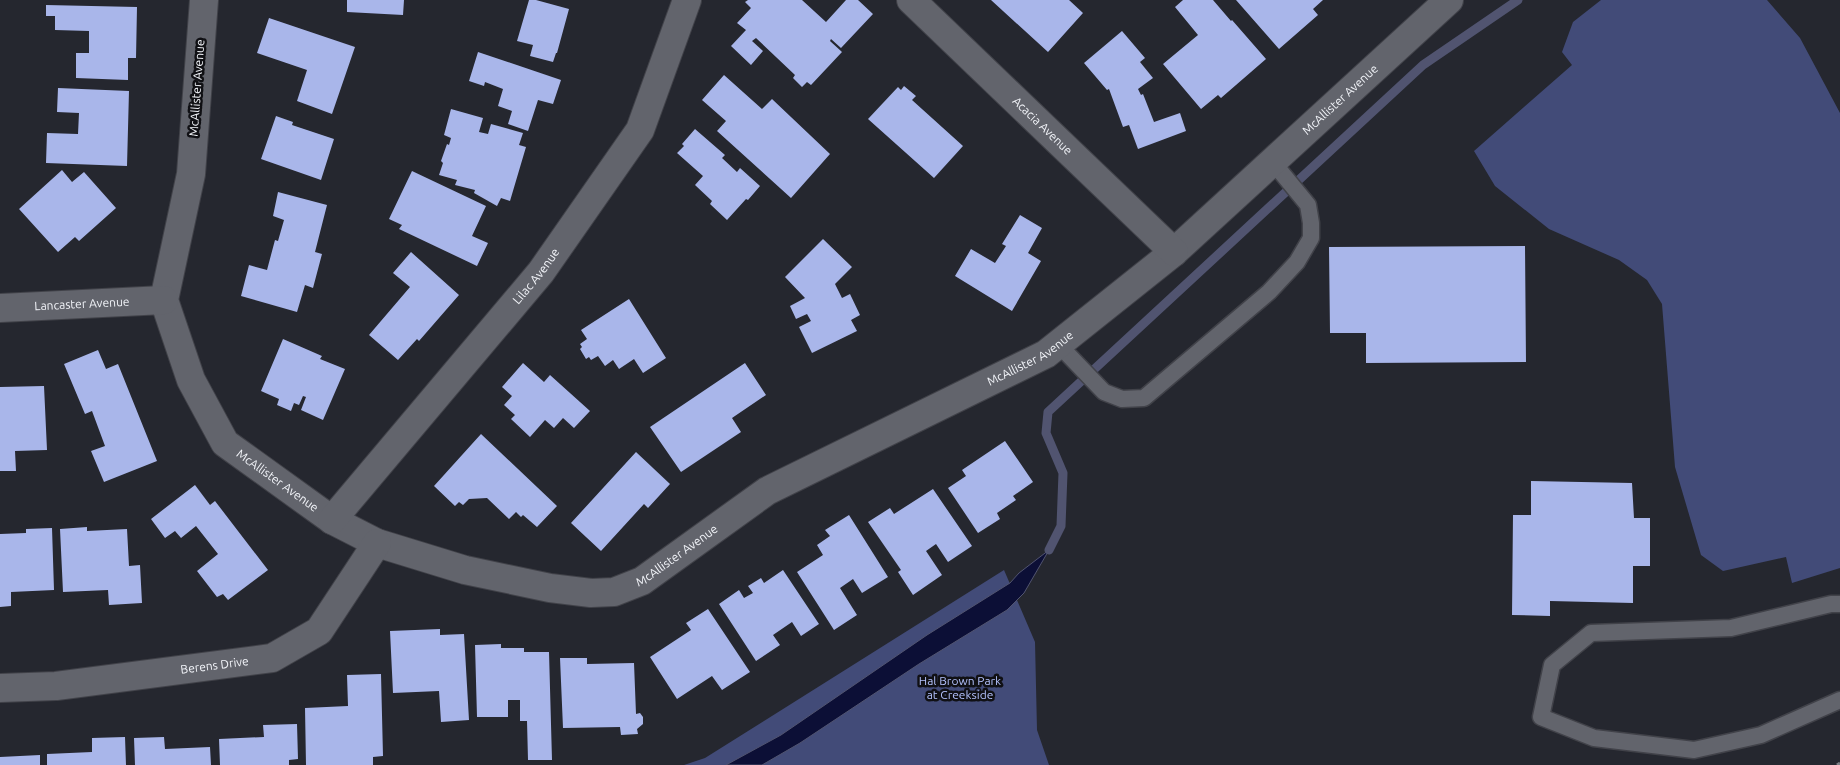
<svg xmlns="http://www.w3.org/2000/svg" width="1840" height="765" viewBox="0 0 1840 765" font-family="Ubuntu,sans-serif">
  <rect width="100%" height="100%" fill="#25272f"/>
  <!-- green -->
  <path fill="#424b78" d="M1601 0H1767L1800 38 1840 113V568L1792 583 1786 557 1723 571 1701 555 1675 467 1662 304 1647 280 1619 260 1549 229 1495 186 1474 151 1572 65 1562 52 1573 22Z
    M1004 570 1035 642 1037 730 1049 765H684L705 758Z"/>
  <!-- water -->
  <path fill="#0c0f36" stroke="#515470" d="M1049 550 1024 593 1007 610 919 664 800 743 762 765H726L781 735 927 635 1010 583 1019 573Z"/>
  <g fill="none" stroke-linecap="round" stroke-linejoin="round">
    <!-- stream -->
    <path stroke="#515470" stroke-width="9" d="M1049 550 1061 526 1063 473 1046 433 1048 412 1423 65 1518 0"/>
  </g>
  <!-- building -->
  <path fill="#a9b6ea" d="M347 0H404L403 15 347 12Z
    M529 0H536L569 9 557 53H556L553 62 530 56 533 45 517 41Z
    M748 0H802L826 22 846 0H858L873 14 841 48 831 39 830 41 842 52 811 85 807 82 802 87 793 78 795 75 756 38 752 41 763 51 751 65 731 46 746 30 737 23 751 8 745 2Z
    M991 0H1069L1083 13 1048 52Z
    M1183 0H1213L1231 21 1232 20 1266 59 1221 98 1218 95 1201 109 1163 64 1198 35 1175 7Z
    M1236 0H1323L1313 9 1318 15 1279 49Z
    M46 5 137 7 136 58H128V80L76 78V53H89V31L55 30V16H46Z
    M269 18 355 47 332 114 297 101 307 70 257 53Z
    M1122 31 1145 58 1140 62 1153 78 1138 89 1141 95 1143 94 1154 122 1180 113 1186 131 1138 149 1129 125 1123 127 1109 89 1107 90 1084 63Z
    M478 52 561 80 553 104 538 100 528 131 508 124 512 111 498 106 503 89 485 82 484 86 469 81Z
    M724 75 762 109 772 99 830 154 791 198 717 131 726 121 702 100Z
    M904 86 916 96 912 100 963 146 934 178 868 119 898 87 901 90Z
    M58 88 129 91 127 166 46 163 47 133 78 134 79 113 57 112Z
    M451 109 483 118 479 132 488 134 491 124 523 133 519 145 526 147 510 201 501 198 497 206 474 193 475 190 455 185 457 180 439 175 443 163 441 161 447 144 449 145 451 138 444 135Z
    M276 116 293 122 292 125 334 139 321 180 261 159Z
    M695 129 725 155 722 158 737 172 740 168 760 186 748 200 746 199 727 220 710 204 712 201 695 185 703 176 677 153 684 146 682 144Z
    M62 170 72 182 84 172 116 208 79 241 75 237 58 252 19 209Z
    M412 171 486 206 472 236 488 243 477 266 399 229 402 225 389 219Z
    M278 192 327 205 315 252 322 254 313 288 305 285 297 312 241 296 249 265 267 270 275 240 278 241 284 220 273 216Z
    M1020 215 1042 228 1028 253 1041 261 1012 311 955 276 971 249 995 263 1006 246 1002 244Z
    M823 239 852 267 835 284 842 298 850 294 860 315 851 320 857 331 812 353 799 327 811 321 807 314 796 319 790 306 805 298 785 277Z
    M1525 246 1526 362 1366 363V333H1330L1329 247Z
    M411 252 459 295 419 341 417 339 398 360 369 335 410 287 393 273Z
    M629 299 666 358 643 373 634 359 619 369 613 360 605 366 598 356 591 360 589 357 586 359 580 349 582 347 580 344 587 339 581 330Z
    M283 339 322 356 320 359 345 369 323 420 301 410 306 397 303 396 299 405 294 403 291 411 277 405 279 399 261 391Z
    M98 350 106 369 118 364 157 461 104 482 91 451 105 446 92 411 85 414 64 364Z
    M523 363 544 382 550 375 590 411 574 428 563 418 554 428 545 420 530 437 511 419 515 415 504 405 512 396 502 387Z
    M745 363 766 395 732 418 741 432 681 472 650 427Z
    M44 386 47 450 15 451 16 471H0V387Z
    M481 434 557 506 537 527 523 515 521 517 516 512 509 519 487 498 469 499 463 505 459 502 455 506 434 486Z
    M1005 441 1033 482 1013 496 1016 500 997 513 1000 519 978 533 948 488 966 476 962 470Z
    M636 452 670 484 648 508 644 504 601 551 571 523Z
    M1531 481 1632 483 1634 518H1650V566H1633V603L1550 601V616L1512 615 1513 515H1531Z
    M195 485 210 505 215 501 268 570 228 600 223 594 217 597 197 571 218 554 196 526 181 538 175 531 165 538 151 519Z
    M933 489 972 546 948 562 936 544 926 551 942 575 913 595 898 572 901 570 868 522 890 508 894 514Z
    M849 515 888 577 862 593 853 579 840 588 857 615 834 630 797 572 823 555 817 545 830 536 825 530Z
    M87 527V531L127 529 129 566 140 565 142 603 109 605 108 590 63 592 60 529Z
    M52 528 54 590 11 592V606L0 607V534L26 533V529Z
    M783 570 819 624 801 636 792 622 773 635 780 645 756 661 719 604 739 590 744 598 753 593 748 586 761 578 764 583Z
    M708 609 750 672 722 690 712 676 677 699 650 657 691 630 686 623Z
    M440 629V635L464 634 469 720 441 722 439 691 393 693 390 631Z
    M501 644V648H524V652H549L552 760H528L527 721H520V700H508V717H477L475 645Z
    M560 658H587V664L634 663 636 714 640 713 643 717V724L637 729 638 734 621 735 620 727 563 728Z
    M381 674 383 756 373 757V765H306L305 708 348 706 347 675Z
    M297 724 298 759 289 760V765H220L219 739 264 737 263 725Z
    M125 737 126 765H47V754L92 752V738Z
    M164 737 165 749 210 747 211 765H135L134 738Z
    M40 755V765H0V757Z"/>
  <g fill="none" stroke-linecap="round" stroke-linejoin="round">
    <defs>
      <path id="service" d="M1058 344 1104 392 1122 399 1144 398 1269 292 1297 262 1311 238V223L1308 205 1272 161
        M1840 604H1831L1731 628 1591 633 1552 665 1541 717 1594 738 1694 750 1761 735 1840 700"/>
      <g id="minor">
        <path id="s1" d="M204 0 191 174 164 300 191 380 225 443 332 520 377 543 465 570 550 588 591 593 614 592 642 581 767 491 1046 354 1174 252 1449 0"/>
        <path id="s2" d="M911 0 1174 252"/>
        <path id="s3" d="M0 308 164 300"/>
        <path id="s4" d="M332 520 541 272 640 130 687 0"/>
        <path id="s5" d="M0 688 56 686 272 658 319 631 377 543"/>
      </g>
    </defs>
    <!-- service casing -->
    <use href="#service" stroke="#414249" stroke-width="19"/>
    <!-- minor casing -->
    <use href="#minor" stroke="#414249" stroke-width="30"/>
    <!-- path -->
    <path stroke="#7d7f86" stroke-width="3" stroke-dasharray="5 2.5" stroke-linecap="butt" d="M1837 765 1840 763"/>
    <!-- service -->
    <use href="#service" stroke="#62646c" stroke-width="16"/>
    <!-- minor -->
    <use href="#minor" stroke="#62646c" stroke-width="28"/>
  </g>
  <g text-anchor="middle" stroke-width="5" stroke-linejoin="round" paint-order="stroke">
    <!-- street labels -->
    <g font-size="12" fill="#f2f4f9" stroke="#101014">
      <text transform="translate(197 88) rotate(-86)" y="4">McAllister Avenue</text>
      <text dy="4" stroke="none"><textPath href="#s1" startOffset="1769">McAllister Avenue</textPath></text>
      <text dy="4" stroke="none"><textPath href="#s2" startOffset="182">Acacia Avenue</textPath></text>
      <text dy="4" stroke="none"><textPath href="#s4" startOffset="318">Lilac Avenue</textPath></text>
      <text dy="4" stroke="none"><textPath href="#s3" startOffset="82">Lancaster Avenue</textPath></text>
      <text dy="4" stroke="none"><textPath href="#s1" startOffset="1364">McAllister Avenue</textPath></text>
      <text dy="4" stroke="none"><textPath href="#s1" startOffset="524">McAllister Avenue</textPath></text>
      <text dy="4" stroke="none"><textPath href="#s1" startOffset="958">McAllister Avenue</textPath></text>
      <text dy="4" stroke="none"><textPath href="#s5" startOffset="216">Berens Drive</textPath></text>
    </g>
    <!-- park labels -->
    <g font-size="12" fill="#b2c0fb" stroke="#101014">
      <text x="960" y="685">Hal Brown Park<tspan x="960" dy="14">at Creekside</tspan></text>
    </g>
  </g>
</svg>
